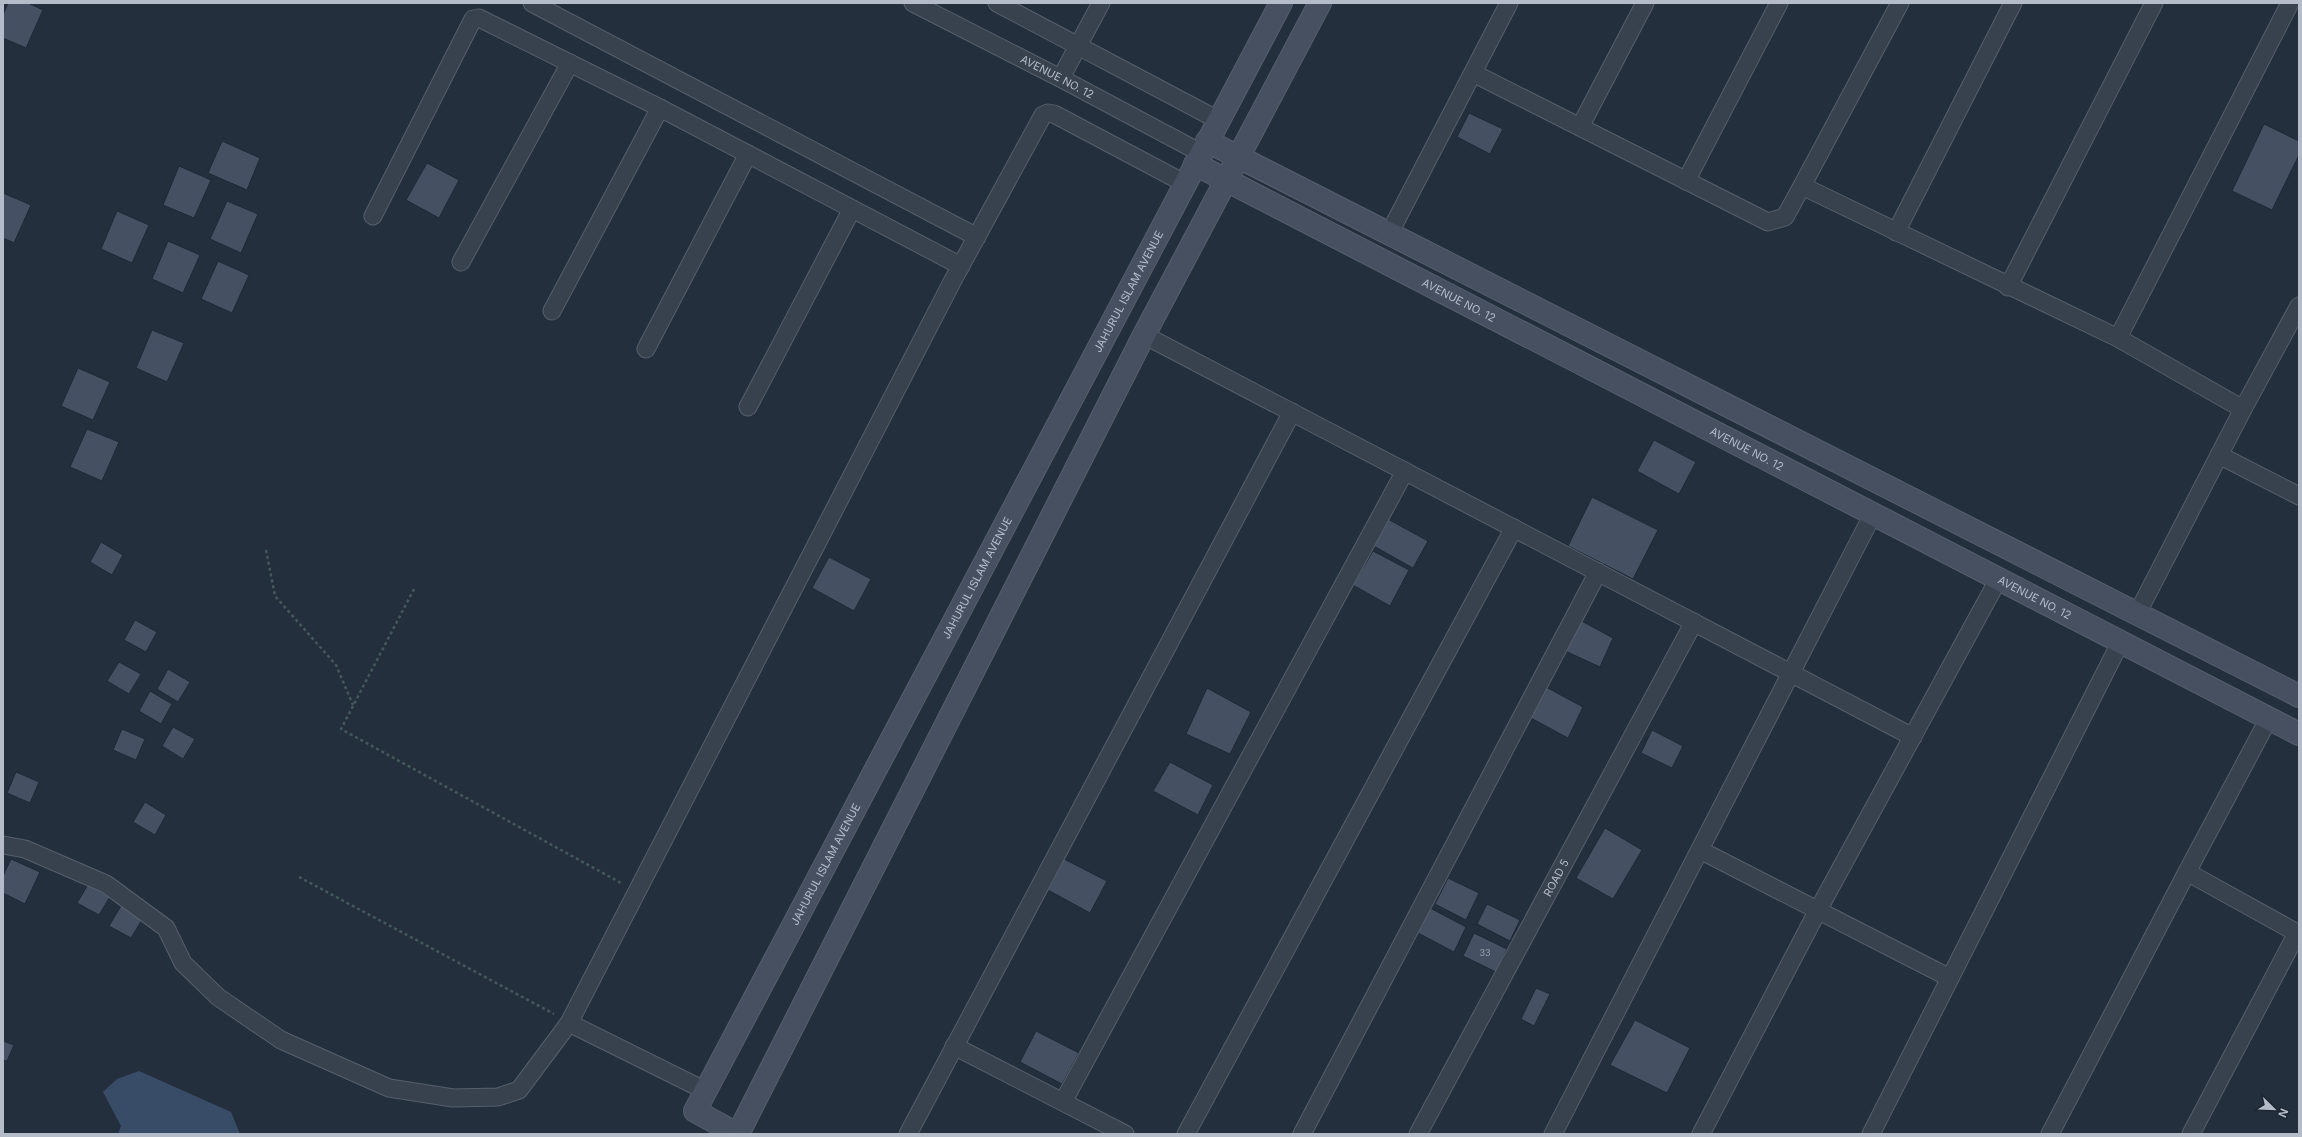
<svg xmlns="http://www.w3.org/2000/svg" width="2302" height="1137" viewBox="0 0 2302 1137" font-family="Inter,sans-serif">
  <rect width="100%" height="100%" fill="#242f3e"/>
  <!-- water -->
  <path fill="#394c67" d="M139 1071 231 1112 240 1134H118L121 1126 103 1092 117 1079Z"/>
  <!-- building -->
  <path fill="#455162" stroke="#1f2835" d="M8 3H28L43 10 26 48 3 38V15Z
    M1469 113 1503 129 1490 154 1457 137Z
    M2264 124 2299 141V155L2272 210 2232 191Z
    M222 141 260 158 247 190 208 173Z
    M427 163 459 180 439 218 406 200Z
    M179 166 211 180 194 218 163 205Z
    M3 193 31 205 14 243 3 238Z
    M227 201 258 214 241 253 210 239Z
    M117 211 149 225 132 263 101 249Z
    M168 241 200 255 183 293 152 279Z
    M218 261 249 275 232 313 201 299Z
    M152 330 184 343 167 382 136 368Z
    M78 368 110 382 93 420 61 406Z
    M87 429 119 442 102 481 70 467Z
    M1654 440 1696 462 1679 494 1637 471Z
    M1592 497 1658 530 1633 579 1568 546Z
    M1386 518 1428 541 1413 568 1370 544Z
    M101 542 123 555 112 575 90 562Z
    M1373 551 1409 570 1390 606 1353 585Z
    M829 557 871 579 854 611 812 588Z
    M1578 619 1613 638 1600 667 1563 650Z
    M135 620 157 632 146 652 124 640Z
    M119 662 141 674 129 694 107 681Z
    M168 669 190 682 178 702 157 689Z
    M1544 686 1583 707 1568 738 1529 717Z
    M1207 688 1251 712 1230 754 1186 734Z
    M150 691 172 704 161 724 139 711Z
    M173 727 195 739 183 759 162 746Z
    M122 729 145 739 136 760 113 750Z
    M1652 730 1683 746 1672 768 1641 753Z
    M1170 762 1213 785 1198 815 1153 791Z
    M16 772 39 782 30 803 7 793Z
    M145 802 166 815 155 835 133 822Z
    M1605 828 1642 850 1613 899 1576 878Z
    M11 859 40 872 25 904 3 893V876Z
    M1064 859 1107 881 1090 913 1048 890Z
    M1448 878 1479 893 1466 920 1435 904Z
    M89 883 111 895 99 915 77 903Z
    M1487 904 1520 920 1510 941 1477 924Z
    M121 906 143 918 131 938 109 926Z
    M1430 908 1466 927 1454 952 1418 933Z
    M1474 933 1507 949 1496 972 1463 956Z
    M1536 988 1550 994 1534 1026 1521 1019Z
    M1635 1020 1690 1048 1667 1093 1610 1065Z
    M1036 1031 1079 1053 1062 1084 1020 1062Z
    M3 1041 14 1045 7 1061 3 1060Z"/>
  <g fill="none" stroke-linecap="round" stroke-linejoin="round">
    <defs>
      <g id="street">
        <path d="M532 3 977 237"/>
        <path id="s1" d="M913 3 1064 80 1201 153"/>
        <path d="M997 3 1218 120"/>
        <path d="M1473 73 1768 222 1785 217 1802 186 2118 338 2243 409"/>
        <path d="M1064 80V72L1101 3"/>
        <path d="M1580 127 1645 3"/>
        <path d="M1686 181 1779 3"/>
        <path d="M1802 186 1900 3"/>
        <path d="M373 216 473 19 479 18 660 108 961 266"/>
        <path d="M1896 232 2013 3"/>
        <path d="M1389 234 1509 3"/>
        <path d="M461 262 570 63"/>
        <path d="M2008 287 2154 3"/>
        <path d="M552 311 660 108"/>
        <path d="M1144 335 1913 737"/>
        <path d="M2118 338 2290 3"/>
        <path d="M646 349 748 154"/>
        <path d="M748 407 852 209"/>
        <path d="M2219 455 2299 496"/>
        <path d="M2137 614 2243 409 2299 306"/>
        <path d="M2269 718 2187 872 2299 934"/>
        <path d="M3 845 25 849 106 884 166 928 183 963 218 997 281 1040 389 1088 453 1098 498 1097 519 1090 569 1023 953 280 1043 115 1048 113 1054 114 1186 184"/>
        <path d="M1700 850 1950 978"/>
        <path d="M569 1023 706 1091"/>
        <path d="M954 1046 1125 1134"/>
        <path d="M1063 1102 1405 471"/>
        <path d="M908 1134 1292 412"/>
        <path d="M1186 1134 1514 528"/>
        <path d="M1302 1134 1598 572"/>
        <path id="s2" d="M1418 1134 1694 622"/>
        <path d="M1553 1134 1873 514"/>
        <path d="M1701 1134 1817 912 1999 578"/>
        <path d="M1871 1134 2121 641"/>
        <path d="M2050 1134 2187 872"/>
        <path d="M2191 1134 2297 933"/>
      </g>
      <g id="secondary">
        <path d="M1207 141 2299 696"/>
        <path id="s3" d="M1195 164 2299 734"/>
        <path id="s4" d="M737 1134 695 1111 1281 3"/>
        <path d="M738 1134 1144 335 1320 3"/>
      </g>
    </defs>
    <!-- street casing -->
    <use href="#street" stroke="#565f6c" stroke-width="19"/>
    <!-- secondary casing -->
    <use href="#secondary" stroke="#565f6c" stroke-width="24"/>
    <!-- path -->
    <path stroke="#44595c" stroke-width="2.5" stroke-dasharray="3 3" stroke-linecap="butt" d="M266 550 275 596 336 665 353 705
      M414 589 341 729 621 883
      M299 877 554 1014"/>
    <!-- street -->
    <use href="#street" stroke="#38414e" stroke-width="17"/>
    <!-- secondary -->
    <use href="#secondary" stroke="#465061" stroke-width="22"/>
  </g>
  <g text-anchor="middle" stroke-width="4" stroke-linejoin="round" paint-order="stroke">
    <!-- number labels -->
    <g font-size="9" fill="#98a1af">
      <text x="1485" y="956">33</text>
    </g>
    <!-- street labels -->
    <g font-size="11" fill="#b4bcc9" stroke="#1d2633">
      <text dy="4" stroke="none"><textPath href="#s1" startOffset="162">AVENUE NO. 12</textPath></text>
      <text dy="4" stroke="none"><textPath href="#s4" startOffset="975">JAHURUL ISLAM AVENUE</textPath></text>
      <text dy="4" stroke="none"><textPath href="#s3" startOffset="297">AVENUE NO. 12</textPath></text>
      <text dy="4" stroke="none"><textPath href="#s3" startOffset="621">AVENUE NO. 12</textPath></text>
      <text dy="4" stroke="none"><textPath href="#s4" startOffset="651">JAHURUL ISLAM AVENUE</textPath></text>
      <text dy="4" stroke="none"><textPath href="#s3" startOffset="945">AVENUE NO. 12</textPath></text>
      <text dy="4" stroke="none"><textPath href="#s4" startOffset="327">JAHURUL ISLAM AVENUE</textPath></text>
      <text dy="4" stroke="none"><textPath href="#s2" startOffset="291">ROAD 5</textPath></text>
    </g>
  </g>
  <!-- border -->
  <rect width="2302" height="1137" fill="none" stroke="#b4bcc9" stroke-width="8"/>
  <!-- north arrow -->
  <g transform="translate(2274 1109) rotate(113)" stroke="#1d2633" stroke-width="3" paint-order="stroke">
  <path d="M0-3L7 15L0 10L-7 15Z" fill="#b4bcc9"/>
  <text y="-6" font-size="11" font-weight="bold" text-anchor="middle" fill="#b4bcc9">N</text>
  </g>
</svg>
